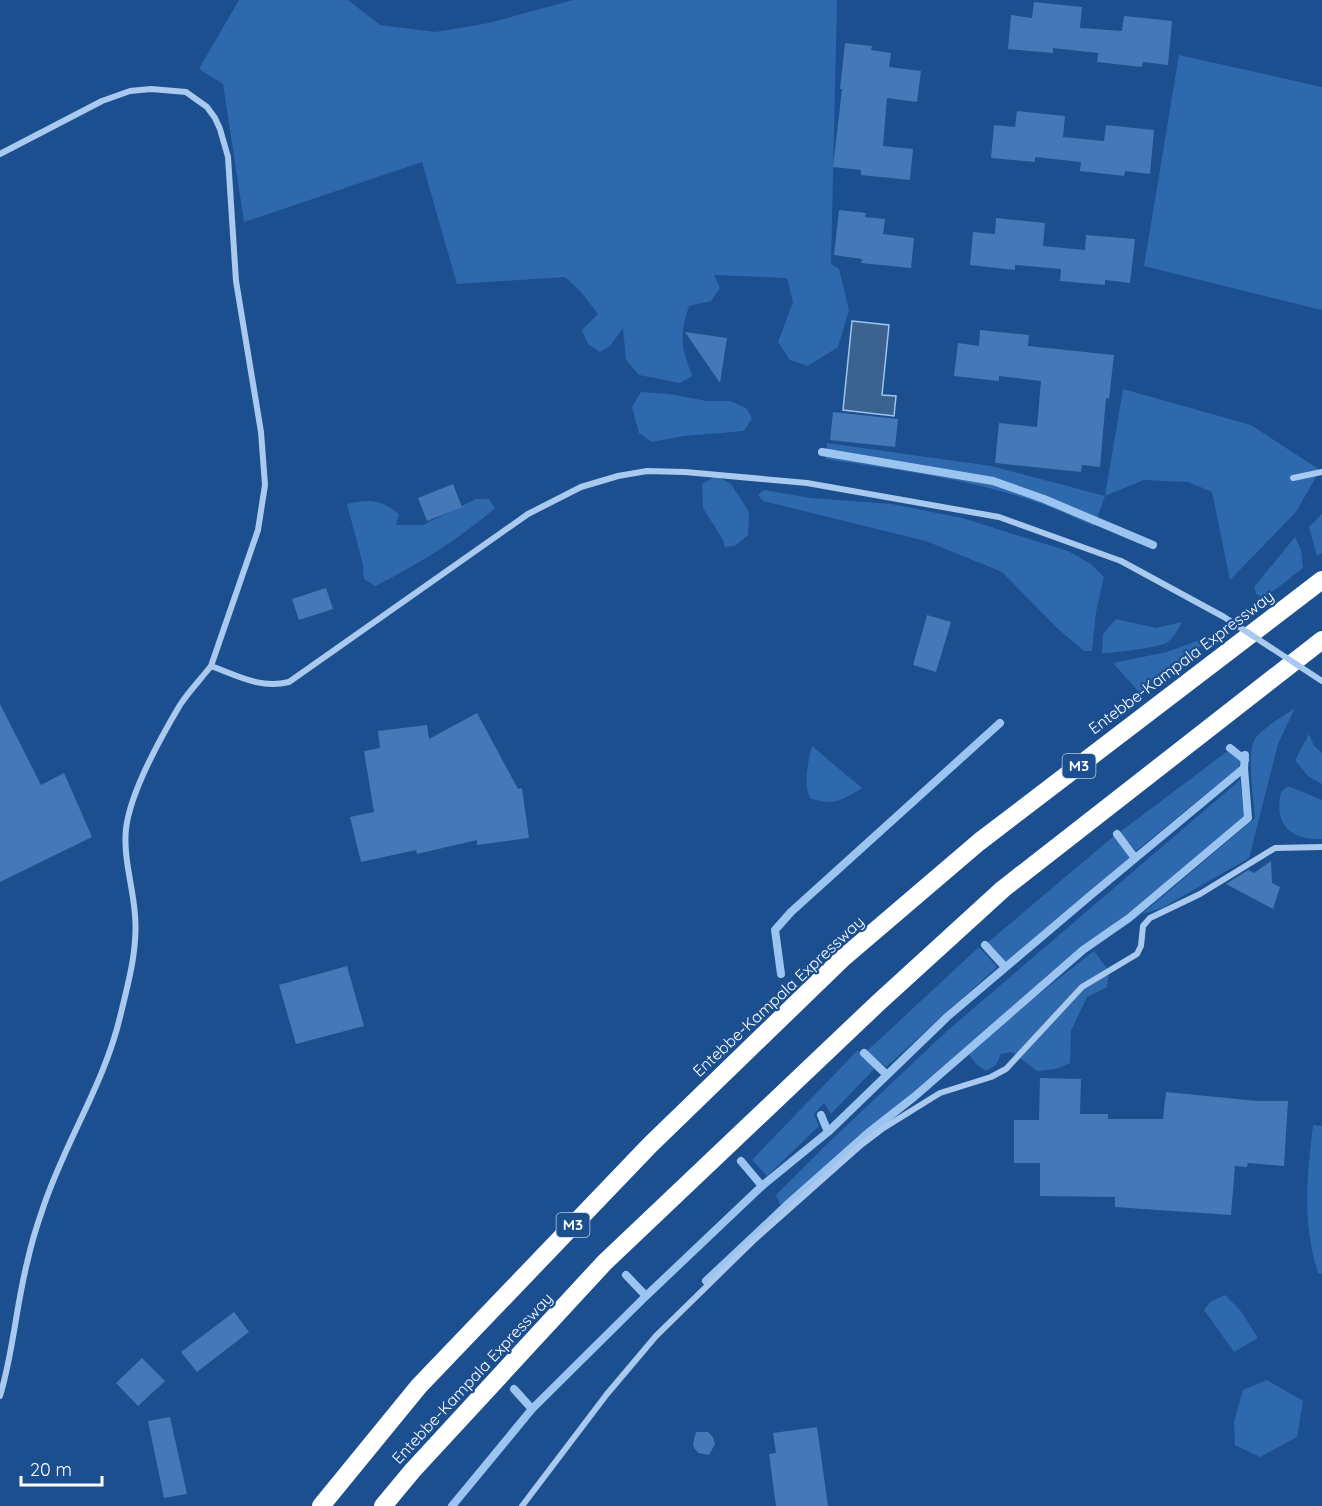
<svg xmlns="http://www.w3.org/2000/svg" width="1322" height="1506" viewBox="0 0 1322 1506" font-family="Quicksand,sans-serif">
  <rect width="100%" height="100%" fill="#1b4f8f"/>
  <!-- green -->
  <path fill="#2e69ad" d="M239 0H348L380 25 435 32 489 23 573 0H837L831 264 839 269 849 310 838 347 808 366 790 360 778 342 793 302 787 278 714 275 720 288 711 301 689 306C679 338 681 345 692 376L680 383 639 375 626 360 623 328 610 346 600 352 588 344 582 330 598 314 581 292 565 277 457 284 422 162 244 222 223 84 199 69Z
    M1179 55 1322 87V310L1144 266Z
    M1123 389 1251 425 1320 470 1296 512 1230 580 1212 492 1188 482 1144 480 1105 496 1094 526C1073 517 1052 507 1030 500 965 478 894 470 826 459L827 443 991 466 1105 496Z
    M641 392 669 394 707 401H730L746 408 752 418 744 431 684 436 652 442 639 433 632 407Z
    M716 476 731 484 749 512 748 535 735 546 725 547 723 540 703 508 702 484Z
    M764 490 811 498 892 504 962 518 1068 551 1091 564 1104 577 1096 612 1092 651H1084L1057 628 1002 572 926 541 763 501 758 495Z
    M476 499H489L495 508C459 539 418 565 375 586L364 579 363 565 347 504C370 499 380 499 399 514L396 525H423Z
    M1322 514V553L1317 556 1309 527Z
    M1295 537 1301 550 1303 568 1264 598 1256 594 1254 587Z
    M1116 619 1156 628 1182 622C1178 630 1173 640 1164 644 1154 648 1113 653 1102 653L1103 634Z
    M1197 641 1205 643 1139 692 1113 663 1167 652Z
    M1295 708 1278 744 1249 858 1162 908 1142 914 1255 818C1254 800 1245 748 1257 736 1267 725 1283 717 1295 708Z
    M1309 734 1314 746 1322 753V784L1308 776 1295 760Z
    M812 746 862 788C842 800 834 807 810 798 803 783 808 762 812 746Z
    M1229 750 1241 761 1239 767 1136 851 1120 832Z
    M1240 780 1244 817 1126 915 1063 962 909 1096 913 1101 870 1133 782 1209 776 1195 826 1145 947 1031Z
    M1288 786 1322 800V839C1289 840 1274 824 1281 792Z
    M1114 836 1131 858 1006 963 987 943Z
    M979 947 997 967 886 1067 867 1051Z
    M1094 951 1109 971 1107 987 1087 997 1071 1031 1070 1063 1056 1069 1037 1071 1012 1052 1001 1054 996 1065 986 1071 977 1065 966 1051Z
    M858 1050 874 1069 831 1114 824 1103 814 1114 819 1126 767 1176 752 1160Z
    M1313 1125 1322 1126V1274L1318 1273C1302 1223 1307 1177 1313 1125Z
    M1225 1295 1240 1310 1258 1338 1234 1352 1204 1310 1210 1302Z
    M1267 1380 1303 1401 1297 1437 1260 1457 1235 1445 1234 1421 1243 1390Z"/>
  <!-- water -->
  <path fill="#3c6290" stroke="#9cc4f0" stroke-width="1.5" d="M852 321 889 325 882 395 896 396 894 416 843 410Z"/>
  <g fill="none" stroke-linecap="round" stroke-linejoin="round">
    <!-- stream -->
    <path stroke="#9cc4f0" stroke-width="8" d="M822 452 993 481 1044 499 1153 545
      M1230 748 1245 760
      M1117 834 1135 858
      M985 945 1005 967
      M781 974 775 930 791 912 1000 723
      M864 1053 887 1075
      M821 1115 828 1132
      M741 1161 762 1186
      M626 1275 646 1296
      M706 1281 789 1203 868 1133 914 1097 1083 950 1129 918 1248 818 1244 768 1245 755
      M514 1389 532 1409
      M452 1506 532 1409 646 1296 762 1186 828 1132 947 1017 1091 895 1244 768"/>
  </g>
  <!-- building -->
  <path fill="#4478b7" d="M1034 2 1082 7 1080 28 1122 31 1124 16 1172 21 1168 65 1143 62 1142 67 1097 62 1098 53 1053 48V53L1008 49 1011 15 1032 18Z
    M845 43 872 46 871 50 891 53 889 67 921 71 917 102 887 98 883 146 913 149 910 180 861 175V170L833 167 842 89H840Z
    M1017 111 1065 116 1063 137 1104 141 1106 125 1154 130 1150 174 1125 171 1124 176 1080 171 1081 162 1035 157V162L991 158 994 125 1015 127Z
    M839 210 866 213 865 217 885 219 883 234 914 238 911 268 861 263 862 259 834 255Z
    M996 218 1045 223 1043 246 1085 250 1086 235 1135 239 1130 283 1105 280V285L1060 281 1061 269 1015 265V270L970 265 973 232 995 234Z
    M980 330 1029 335 1028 346 1114 355 1109 399 1106 398 1100 467 1082 465 1081 472 995 463 999 423 1037 427 1041 381 999 376V381L954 376 958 343 979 346Z
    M685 332 727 338 720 383Z
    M833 412 898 419 895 447 830 440Z
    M453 484 462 507 427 521 418 498Z
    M326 588 333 609 299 620 292 599Z
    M927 615 951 622 936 672 913 665Z
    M0 704 41 785 64 773 92 837 0 882Z
    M477 713 518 789 522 788 529 838 477 845V840L417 854 416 850 361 862 350 817 374 812 364 751 380 748 378 731 427 725 429 739Z
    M1271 861 1272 883 1280 887 1273 909 1226 884 1248 870 1254 873Z
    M347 966 364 1026 296 1044 279 985Z
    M1040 1078 1081 1079 1080 1114H1108V1119H1163L1166 1092 1257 1101H1288L1284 1166 1248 1163 1247 1167 1235 1166 1231 1215 1115 1207V1197L1040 1196V1163H1014V1120H1039Z
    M234 1312 249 1332 197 1372 181 1352Z
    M142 1358 165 1381 138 1406 116 1383Z
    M170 1417 187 1494 164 1498 148 1421Z
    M817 1427 828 1506H776L769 1454 776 1453 773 1433Z
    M696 1432H708L713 1437 715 1444 709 1455 699 1453 694 1448 693 1443Z"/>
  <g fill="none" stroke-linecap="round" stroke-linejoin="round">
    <!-- minor -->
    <path stroke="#a9c9ee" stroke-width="6" d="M0 154 102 101 130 91 151 89 186 92 207 107 215 118 220 129 228 157 236 281 261 432 265 485 258 530 211 666C238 676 260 689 289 682L528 514 581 487 618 476 647 471 685 472 807 483 999 517 1121 561
      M1293 478 1322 472
      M0 1396C13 1353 16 1307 27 1263 31 1245 36 1228 42 1211 63 1145 104 1085 120 1017 128 984 138 949 135 915 133 886 123 858 126 829 130 792 161 737 180 705 189 691 201 679 211 666
      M522 1506 607 1394 656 1336 753 1241 861 1145 882 1129 940 1093 991 1077 1006 1069 1082 987 1137 954 1141 946 1143 926 1150 918 1200 894 1275 848 1322 847"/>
    <!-- motorway -->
    <path stroke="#fff" stroke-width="18" d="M321 1506 419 1386 650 1145 842 959 979 842 1322 580
      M383 1506 413 1470 604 1263 878 1003 1003 889 1322 640"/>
    <!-- minor-bridge -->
    <path stroke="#a9c9ee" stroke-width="6" d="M1121 561 1224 617 1322 681"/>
  </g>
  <g text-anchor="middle" stroke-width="4.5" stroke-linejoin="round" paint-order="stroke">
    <!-- shield labels -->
    <g fill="#1b4f8f" stroke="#bbcadd" stroke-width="1.5">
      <rect x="1062.5" y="754" width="33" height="24" rx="4.5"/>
      <rect x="556.5" y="1213" width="33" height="24" rx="4.5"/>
    </g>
    <g font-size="15" font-weight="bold" fill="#fff">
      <text x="1079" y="771">M3</text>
      <text x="573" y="1230">M3</text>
    </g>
    <!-- street labels -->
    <g font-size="16" fill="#fff" stroke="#1b4f8f">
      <text transform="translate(1181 662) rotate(-37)" y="6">Entebbe-Kampala Expressway</text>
      <text transform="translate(778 996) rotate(-43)" y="6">Entebbe-Kampala Expressway</text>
      <text transform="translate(472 1378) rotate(-47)" y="6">Entebbe-Kampala Expressway</text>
    </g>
  </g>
  <!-- scale -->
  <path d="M21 1476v9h81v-9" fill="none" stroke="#ffffff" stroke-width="3"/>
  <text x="30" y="1476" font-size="18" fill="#ffffff" stroke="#1b4f8f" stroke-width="4.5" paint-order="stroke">20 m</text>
</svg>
